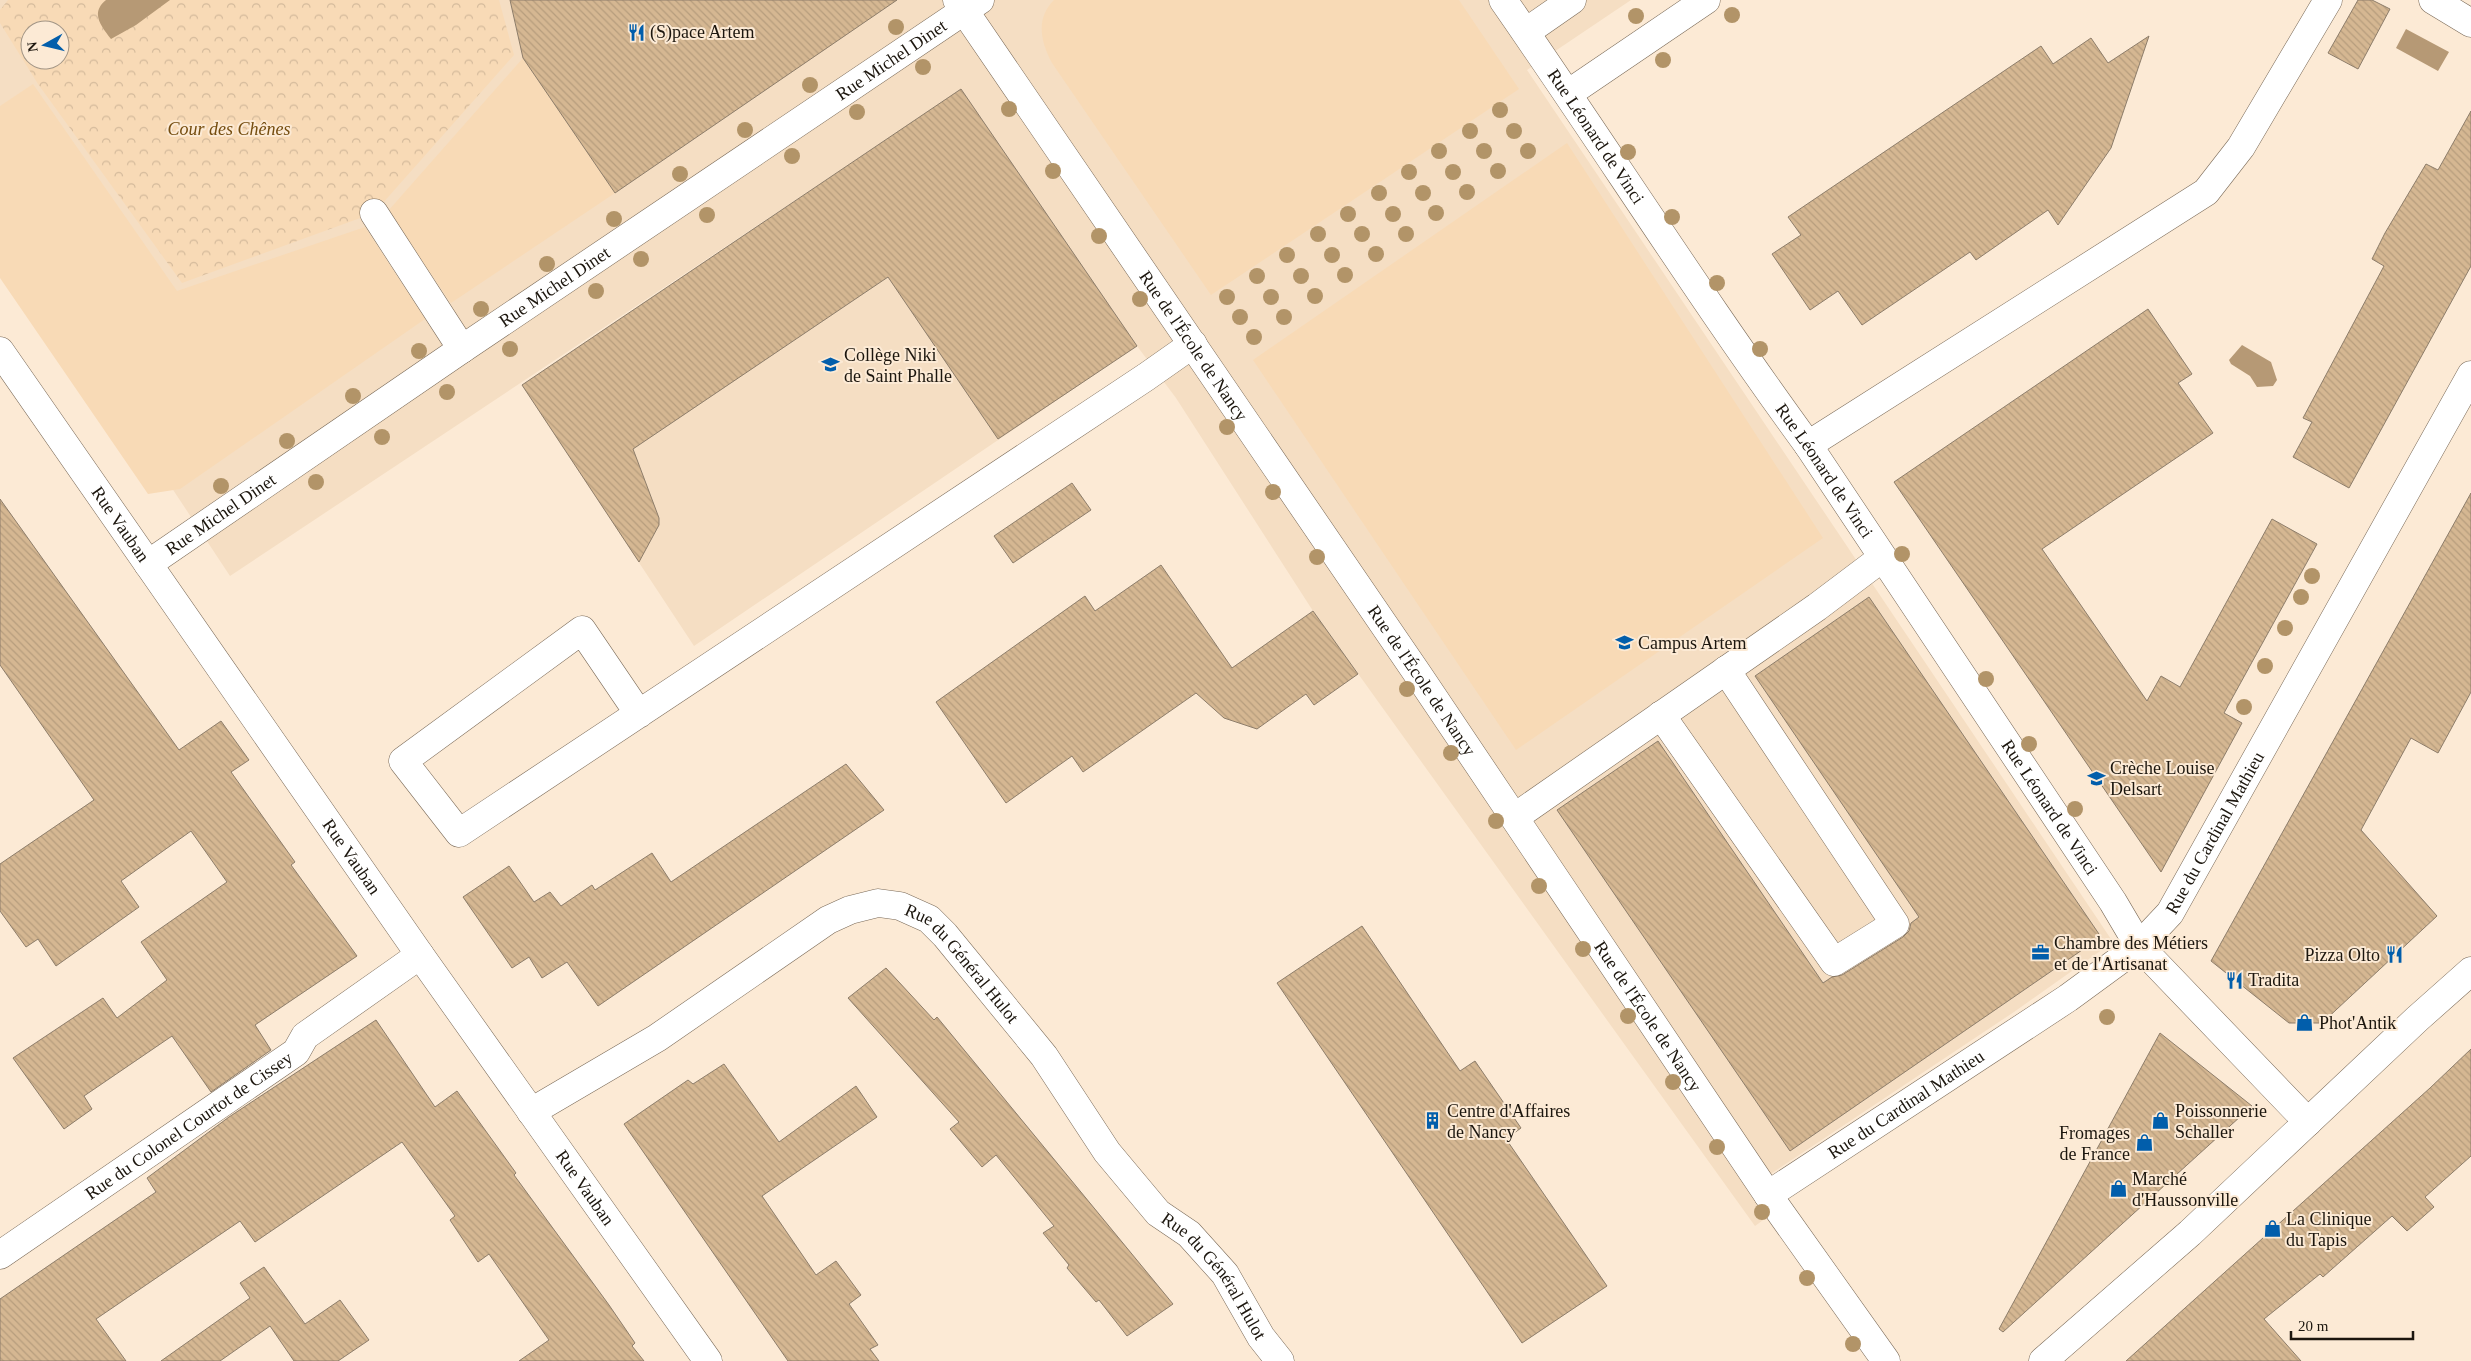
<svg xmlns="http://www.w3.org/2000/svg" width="2471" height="1361" viewBox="0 0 2471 1361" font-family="Georgia,serif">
  <defs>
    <pattern id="forest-crowns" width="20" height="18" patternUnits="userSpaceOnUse" patternTransform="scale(1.25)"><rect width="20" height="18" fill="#f8dab6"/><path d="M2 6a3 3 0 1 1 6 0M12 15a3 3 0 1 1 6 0" fill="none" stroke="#d4ba9b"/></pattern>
    <pattern id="building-back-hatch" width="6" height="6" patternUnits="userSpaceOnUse" patternTransform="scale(1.25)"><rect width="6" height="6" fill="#d5b792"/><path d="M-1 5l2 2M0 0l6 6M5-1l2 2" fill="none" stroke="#b69d7d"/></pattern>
  </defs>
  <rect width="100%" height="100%" fill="#fcead5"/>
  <!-- built -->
  <path fill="#f5dec3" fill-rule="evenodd" d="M0 0H1631L1527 70 2113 942 2014 1012 1769 1175 1788 1202 1755 1226 1313 611 1176 398 1137 346 694 646 522 385 901 130 230 576 0 228ZM30 30H60V60H30Z"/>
  <!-- green -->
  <path fill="#f8dab6" d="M1054 0H1459L1519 89 1211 295 1052 63C1041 42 1035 19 1054 0Z
    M523 58 615 193 451 303 388 211Z
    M33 84 177 291 365 227 425 319 180 489 148 494 0 278V106Z
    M1567 143 1823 538 1516 750 1253 360Z"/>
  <!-- forest -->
  <path fill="url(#forest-crowns)" fill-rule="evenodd" d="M8 0H499L514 55 374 213 182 283 38 84 0 23V10ZM30 30H60V60H30Z"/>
  <!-- water -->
  <path fill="#b69975" d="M106 0H170L136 25 111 39C101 26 90 13 106 0Z
    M2406 29 2449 52 2438 71 2396 48Z
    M2242 345 2271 362 2277 380 2273 386 2257 387 2250 376 2231 364 2229 360Z"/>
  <!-- building -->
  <path fill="url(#building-back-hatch)" stroke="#8d7d6a" d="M510 0H897L615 193 523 58Z
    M2358 0H2372L2390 9 2358 69 2328 53Z
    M2149 36 2111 148 2058 225 2048 210 1976 260 1970 252 1862 325 1838 291 1810 310 1772 254 1801 235 1788 217 2041 46 2053 64 2091 38 2108 63Z
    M961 89 1137 346 998 439 888 277 633 449 659 518V525L639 562 522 385Z
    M2471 111V266L2349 488 2293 457 2312 422 2303 418 2384 266 2372 259 2385 233 2426 164 2438 170Z
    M2148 309 2192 374 2178 383 2213 433 2042 549 2147 701 2161 676 2180 687 2272 519 2317 544 2224 713 2242 723 2161 872 1894 482Z
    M1072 483 1091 510 1013 563 994 536Z
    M2471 493V692L2438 753 2411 738 2361 830 2437 916 2322 1023H2289L2211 961Z
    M0 499 179 750 221 721 249 760 231 772 295 862 291 865 357 956 255 1025 271 1050 211 1092 172 1036 84 1096 92 1109 64 1129 13 1058 103 998 117 1018 167 980 141 942 227 882 191 831 121 881 139 907 56 966 38 939 26 947 0 911V864L94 800 0 665Z
    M1161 565 1232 668 1313 611 1358 674 1314 705 1306 694 1257 729 1224 718 1196 693 1083 772 1072 756 1006 803 936 702 1085 596 1095 611Z
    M1869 597 2101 937 1790 1151 1557 810 1658 741 1823 983 1832 977 1842 975 1903 937 1909 931 1911 923 1919 917 1755 676Z
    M846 764 884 810 598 1006 567 962 542 978 529 957 512 968 463 897 509 866 534 902 550 892 561 906 592 885 595 890 652 853 671 882Z
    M1362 926 1460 1071 1475 1061 1521 1128 1506 1139 1607 1286 1522 1343 1277 983Z
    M886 968 934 1020 937 1017 1173 1304 1127 1336 1099 1300 1096 1302 1067 1268 1069 1265 1043 1233 1054 1226 996 1155 982 1167 950 1129 959 1122 848 998Z
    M376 1020 435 1107 457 1091 516 1173 514 1175 609 1305 635 1343 632 1346 644 1361H519L549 1340 489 1254 478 1262 450 1220 455 1216 402 1142 255 1242 240 1221 96 1319 126 1361H0V1299L156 1192 147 1178 229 1117Z
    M2160 1033 2252 1106 2003 1332 1999 1329Z
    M2471 1049V1156L2425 1197 2434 1207 2407 1231 2392 1216 2323 1277 2320 1274 2264 1319 2301 1361H2126L2430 1088Z
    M724 1064 779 1142 856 1086 877 1117 762 1196 816 1275 836 1261 861 1295 849 1304 878 1345 870 1349 879 1361H788L624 1124 688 1080 693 1084Z
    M264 1267 305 1324 340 1300 369 1340 338 1361H294L270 1326 220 1361H161L250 1298 240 1283Z"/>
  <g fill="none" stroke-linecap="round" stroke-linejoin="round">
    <defs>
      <g id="minor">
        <path id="s1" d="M957 0 1419 676 1768 1195 1886 1361"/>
        <path id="s2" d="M1503 0C1606 148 1702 300 1808 445L2113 902 2139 946 2308 1122"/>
        <path d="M2433 0 2471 23"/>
        <path d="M1526 32 1572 0"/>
        <path d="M1569 93 1706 0"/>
        <path d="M374 213 462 349"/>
        <path id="s3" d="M0 351 420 955 708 1361"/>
        <path d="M1808 445 2206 192 2241 147 2328 0"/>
        <path id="s4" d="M148 564 462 349 980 0"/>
        <path d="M639 714 582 630 403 761 459 833 1146 377 1193 344"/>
        <path d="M1661 715 1834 962 1895 924 1726 670"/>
        <path d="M1515 817 1817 607 1882 558"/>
        <path id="s5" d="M531 1112 657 1038 828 920 850 910 878 903 900 906 929 919 945 935 1044 1056 1107 1152 1158 1213 1189 1234 1225 1274 1261 1337 1280 1361"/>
        <path id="s6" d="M1768 1195 2068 998 2139 946 2170 913 2471 375"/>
        <path id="s7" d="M0 1255 296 1052 305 1036 420 955"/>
        <path d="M2043 1361 2190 1233 2417 1019 2471 971"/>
      </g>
    </defs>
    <!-- minor casing -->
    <use href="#minor" stroke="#7a6a58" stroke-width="29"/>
    <!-- minor -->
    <use href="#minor" stroke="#fff" stroke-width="28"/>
  </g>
  <!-- trees -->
  <g fill="#b29468">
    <circle cx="1732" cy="15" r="8"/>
    <circle cx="1636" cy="16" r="8"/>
    <circle cx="896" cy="27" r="8"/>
    <circle cx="1663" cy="60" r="8"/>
    <circle cx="923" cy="67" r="8"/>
    <circle cx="810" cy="85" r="8"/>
    <circle cx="1009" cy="109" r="8"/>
    <circle cx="1500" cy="110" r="8"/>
    <circle cx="857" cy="112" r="8"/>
    <circle cx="745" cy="130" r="8"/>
    <circle cx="1470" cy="131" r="8"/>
    <circle cx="1514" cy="131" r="8"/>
    <circle cx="1439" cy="151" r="8"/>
    <circle cx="1484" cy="151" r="8"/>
    <circle cx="1528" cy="151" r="8"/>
    <circle cx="1628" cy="152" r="8"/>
    <circle cx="792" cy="156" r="8"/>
    <circle cx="1053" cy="171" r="8"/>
    <circle cx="1498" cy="171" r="8"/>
    <circle cx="1409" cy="172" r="8"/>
    <circle cx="1453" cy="172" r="8"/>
    <circle cx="680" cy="174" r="8"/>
    <circle cx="1467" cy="192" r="8"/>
    <circle cx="1379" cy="193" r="8"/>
    <circle cx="1423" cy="193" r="8"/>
    <circle cx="1436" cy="213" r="8"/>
    <circle cx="1348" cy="214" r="8"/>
    <circle cx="1393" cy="214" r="8"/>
    <circle cx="707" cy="215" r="8"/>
    <circle cx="1672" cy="217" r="8"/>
    <circle cx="614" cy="219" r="8"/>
    <circle cx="1318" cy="234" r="8"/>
    <circle cx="1362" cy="234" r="8"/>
    <circle cx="1406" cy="234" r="8"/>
    <circle cx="1099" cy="236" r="8"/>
    <circle cx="1376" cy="254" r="8"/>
    <circle cx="1287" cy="255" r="8"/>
    <circle cx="1332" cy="255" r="8"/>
    <circle cx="641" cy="259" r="8"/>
    <circle cx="547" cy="264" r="8"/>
    <circle cx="1345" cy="275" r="8"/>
    <circle cx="1257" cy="276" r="8"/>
    <circle cx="1301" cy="276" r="8"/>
    <circle cx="1717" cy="283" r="8"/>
    <circle cx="596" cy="291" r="8"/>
    <circle cx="1315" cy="296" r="8"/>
    <circle cx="1227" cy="297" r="8"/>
    <circle cx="1271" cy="297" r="8"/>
    <circle cx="1140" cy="299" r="8"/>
    <circle cx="481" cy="309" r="8"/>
    <circle cx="1240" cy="317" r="8"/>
    <circle cx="1284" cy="317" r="8"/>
    <circle cx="1254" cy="337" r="8"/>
    <circle cx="510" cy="349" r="8"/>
    <circle cx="1760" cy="349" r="8"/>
    <circle cx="419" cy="351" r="8"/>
    <circle cx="447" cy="392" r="8"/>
    <circle cx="353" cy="396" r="8"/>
    <circle cx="1227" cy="427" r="8"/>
    <circle cx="382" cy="437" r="8"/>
    <circle cx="287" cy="441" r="8"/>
    <circle cx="316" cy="482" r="8"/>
    <circle cx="221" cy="486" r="8"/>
    <circle cx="1273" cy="492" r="8"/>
    <circle cx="1902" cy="554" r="8"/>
    <circle cx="1317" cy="557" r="8"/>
    <circle cx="2312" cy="576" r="8"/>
    <circle cx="2301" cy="597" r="8"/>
    <circle cx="2285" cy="628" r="8"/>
    <circle cx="2265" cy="666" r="8"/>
    <circle cx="1986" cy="679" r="8"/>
    <circle cx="1407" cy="689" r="8"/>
    <circle cx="2244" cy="707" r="8"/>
    <circle cx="2029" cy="744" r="8"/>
    <circle cx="1451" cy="753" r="8"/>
    <circle cx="2075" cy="809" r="8"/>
    <circle cx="1496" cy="821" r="8"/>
    <circle cx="1539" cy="886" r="8"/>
    <circle cx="1583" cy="949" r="8"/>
    <circle cx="1628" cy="1016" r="8"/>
    <circle cx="2107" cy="1017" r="8"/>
    <circle cx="1673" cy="1082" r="8"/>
    <circle cx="1717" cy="1147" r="8"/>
    <circle cx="1762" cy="1212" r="8"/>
    <circle cx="1807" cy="1278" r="8"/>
    <circle cx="1853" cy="1344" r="8"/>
  </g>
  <!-- icons -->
  <defs>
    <symbol id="restaurant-bare" viewBox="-9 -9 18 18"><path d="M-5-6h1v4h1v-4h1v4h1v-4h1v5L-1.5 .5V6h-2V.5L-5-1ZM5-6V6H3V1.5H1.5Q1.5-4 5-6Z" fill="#025eab" stroke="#fcead5" stroke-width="2.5" paint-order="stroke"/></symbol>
    <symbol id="school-bare" viewBox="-9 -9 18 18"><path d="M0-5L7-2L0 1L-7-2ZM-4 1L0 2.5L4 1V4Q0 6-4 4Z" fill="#025eab" stroke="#fcead5" stroke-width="2.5" paint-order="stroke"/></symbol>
    <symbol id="university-bare" viewBox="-9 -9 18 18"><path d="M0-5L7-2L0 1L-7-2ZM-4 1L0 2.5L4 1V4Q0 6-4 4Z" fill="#025eab" stroke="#fcead5" stroke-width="2.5" paint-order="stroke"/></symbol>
    <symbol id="office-bare" viewBox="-9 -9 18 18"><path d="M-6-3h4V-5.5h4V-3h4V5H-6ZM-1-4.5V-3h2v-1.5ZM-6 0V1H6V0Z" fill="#025eab" stroke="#fcead5" stroke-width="2.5" paint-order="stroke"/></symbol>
    <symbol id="shop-bare" viewBox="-9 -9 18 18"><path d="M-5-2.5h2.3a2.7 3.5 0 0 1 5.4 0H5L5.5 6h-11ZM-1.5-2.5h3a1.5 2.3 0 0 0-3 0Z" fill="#025eab" stroke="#fcead5" stroke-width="2.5" paint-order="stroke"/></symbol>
    <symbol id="building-bare" viewBox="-9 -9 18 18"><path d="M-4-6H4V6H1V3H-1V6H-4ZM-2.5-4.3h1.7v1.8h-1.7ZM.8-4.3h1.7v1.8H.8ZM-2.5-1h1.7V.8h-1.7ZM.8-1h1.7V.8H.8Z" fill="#025eab" stroke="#fcead5" stroke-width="2.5" paint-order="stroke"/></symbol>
  </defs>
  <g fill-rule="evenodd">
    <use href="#restaurant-bare" x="624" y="20" width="25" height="25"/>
    <use href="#school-bare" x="818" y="352" width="25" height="25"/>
    <use href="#university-bare" x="1612" y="630" width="25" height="25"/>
    <use href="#school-bare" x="2084" y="766" width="25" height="25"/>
    <use href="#office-bare" x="2028" y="940" width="25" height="25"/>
    <use href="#restaurant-bare" x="2382" y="942" width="25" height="25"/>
    <use href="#restaurant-bare" x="2222" y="968" width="25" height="25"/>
    <use href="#shop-bare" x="2292" y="1010" width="25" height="25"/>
    <use href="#building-bare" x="1420" y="1108" width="25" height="25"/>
    <use href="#shop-bare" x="2148" y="1108" width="25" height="25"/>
    <use href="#shop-bare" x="2132" y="1130" width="25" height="25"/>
    <use href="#shop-bare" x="2106" y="1176" width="25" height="25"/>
    <use href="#shop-bare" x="2260" y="1216" width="25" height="25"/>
  </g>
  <g text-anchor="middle" stroke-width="4" stroke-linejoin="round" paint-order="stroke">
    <!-- poi labels -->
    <g font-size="18" fill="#1c160e" stroke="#fcead5" text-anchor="start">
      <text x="650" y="38">(S)pace Artem</text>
      <text x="844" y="361">Collège Niki<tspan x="844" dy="21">de Saint Phalle</tspan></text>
      <text x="1638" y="649">Campus Artem</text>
      <text x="2110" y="774">Crèche Louise<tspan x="2110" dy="21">Delsart</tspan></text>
      <text x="2054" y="949">Chambre des Métiers<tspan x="2054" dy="21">et de l'Artisanat</tspan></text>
      <text x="2380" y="961" text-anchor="end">Pizza Olto</text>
      <text x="2248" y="986">Tradita</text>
      <text x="2319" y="1029">Phot'Antik</text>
      <text x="1447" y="1117">Centre d'Affaires<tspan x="1447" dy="21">de Nancy</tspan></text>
      <text x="2175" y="1117">Poissonnerie<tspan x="2175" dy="21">Schaller</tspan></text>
      <text x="2130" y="1139" text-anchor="end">Fromages<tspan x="2130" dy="21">de France</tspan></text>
      <text x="2132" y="1185">Marché<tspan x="2132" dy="21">d'Haussonville</tspan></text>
      <text x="2286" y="1225">La Clinique<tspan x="2286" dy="21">du Tapis</tspan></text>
    </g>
    <!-- street labels -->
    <g font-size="18" fill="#1c160e" stroke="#fcead5">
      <text dy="6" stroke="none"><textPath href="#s4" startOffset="898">Rue Michel Dinet</textPath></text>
      <text dy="6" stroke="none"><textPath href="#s2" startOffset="165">Rue Léonard de Vinci</textPath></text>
      <text dy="6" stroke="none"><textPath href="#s4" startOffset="492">Rue Michel Dinet</textPath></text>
      <text dy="6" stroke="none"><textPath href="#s1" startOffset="419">Rue de l'École de Nancy</textPath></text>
      <text dy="6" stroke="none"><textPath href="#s2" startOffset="570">Rue Léonard de Vinci</textPath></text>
      <text dy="6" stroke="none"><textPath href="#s4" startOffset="88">Rue Michel Dinet</textPath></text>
      <text dy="6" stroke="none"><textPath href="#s3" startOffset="211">Rue Vauban</textPath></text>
      <text dy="6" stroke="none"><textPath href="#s1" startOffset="824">Rue de l'École de Nancy</textPath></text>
      <text dy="6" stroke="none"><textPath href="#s2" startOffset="975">Rue Léonard de Vinci</textPath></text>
      <text dy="6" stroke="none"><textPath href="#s6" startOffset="584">Rue du Cardinal Mathieu</textPath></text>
      <text dy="6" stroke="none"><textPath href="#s3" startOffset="616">Rue Vauban</textPath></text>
      <text dy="6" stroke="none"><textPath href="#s5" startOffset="515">Rue du Général Hulot</textPath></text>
      <text dy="6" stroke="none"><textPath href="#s1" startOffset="1229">Rue de l'École de Nancy</textPath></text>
      <text dy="6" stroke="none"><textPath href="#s6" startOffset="165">Rue du Cardinal Mathieu</textPath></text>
      <text dy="6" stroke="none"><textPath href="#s7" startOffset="229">Rue du Colonel Courtot de Cissey</textPath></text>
      <text dy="6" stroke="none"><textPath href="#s3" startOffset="1021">Rue Vauban</textPath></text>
      <text dy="6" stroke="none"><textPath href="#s5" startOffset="920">Rue du Général Hulot</textPath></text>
    </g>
    <!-- park labels -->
    <g font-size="18" font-style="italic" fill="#754d0f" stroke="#fcead5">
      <text x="229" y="135">Cour des Chênes</text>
    </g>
  </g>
  <!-- north arrow -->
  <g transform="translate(45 45) rotate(262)"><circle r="24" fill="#fcead5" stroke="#a29585"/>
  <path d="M0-4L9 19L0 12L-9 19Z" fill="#025eab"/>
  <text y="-8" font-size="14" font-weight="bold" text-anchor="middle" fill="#1c160e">N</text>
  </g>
  <!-- scale -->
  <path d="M2291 1331v8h122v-8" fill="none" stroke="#1c160e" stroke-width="2.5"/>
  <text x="2298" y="1331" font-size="15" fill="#1c160e" stroke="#fcead5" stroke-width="4" paint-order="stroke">20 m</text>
</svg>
